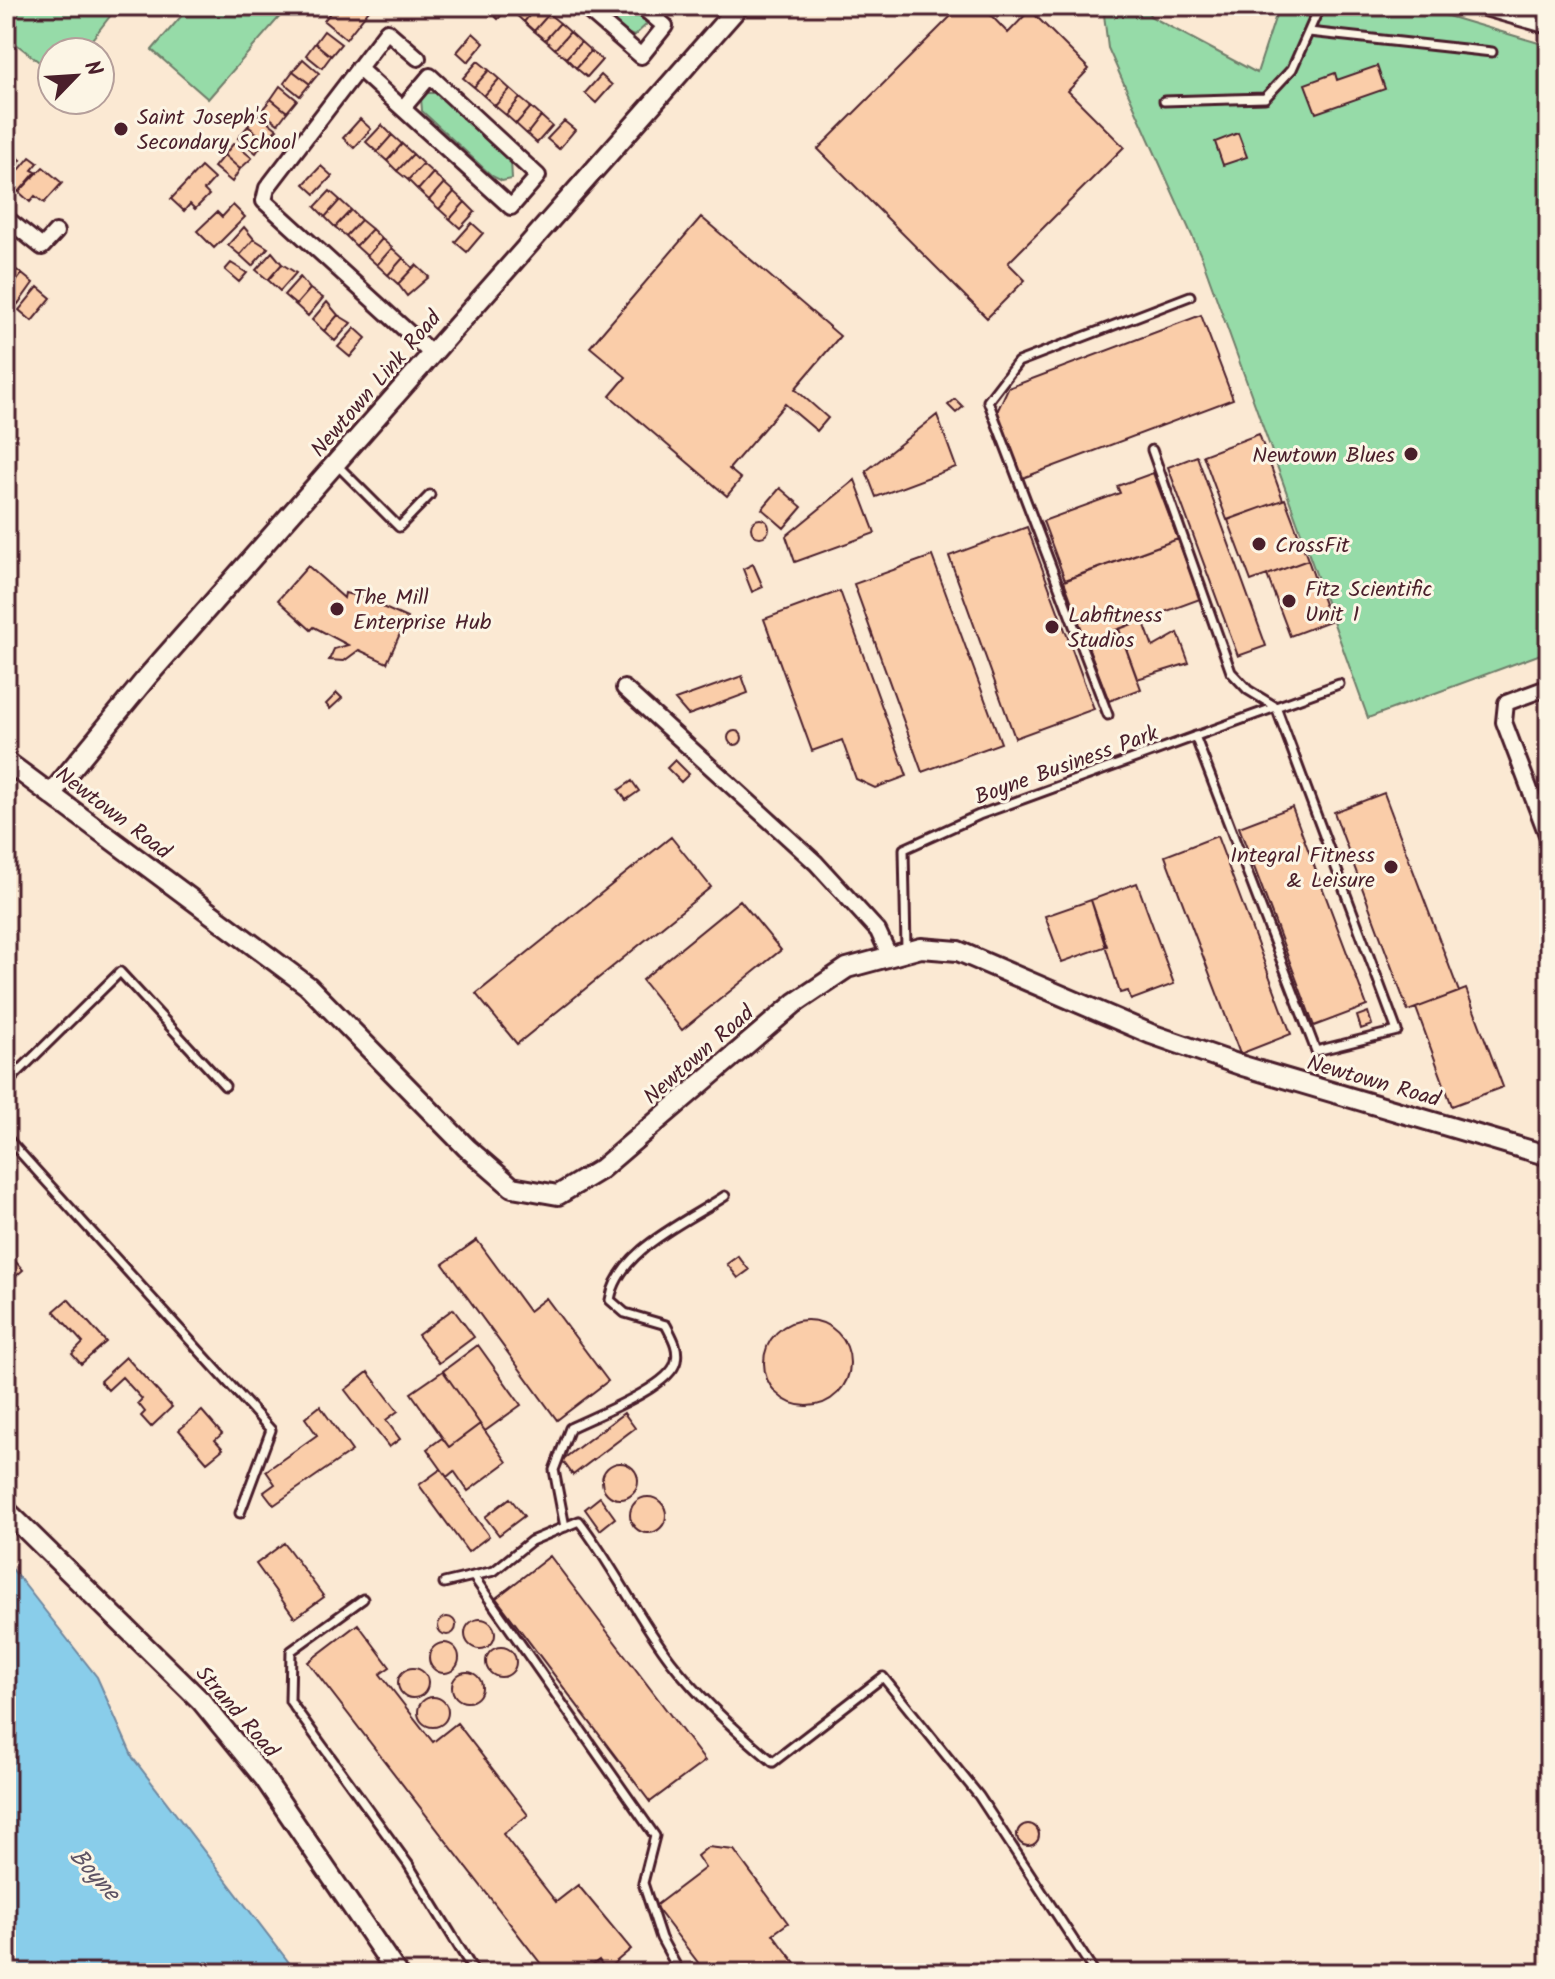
<svg xmlns="http://www.w3.org/2000/svg" width="1555" height="1979" viewBox="0 0 1555 1979" font-family="Kalam,sans-serif">
  <rect width="100%" height="100%" fill="#fbe9d3"/>
  <filter id="ink" filterUnits="userSpaceOnUse"><feTurbulence type="fractalNoise" baseFrequency=".0125" numOctaves="2"/><feDisplacementMap in="SourceGraphic" scale="16" xChannelSelector="R" yChannelSelector="G"/><feConvolveMatrix kernelMatrix="1 2 1 2 8 2 1 2 1" color-interpolation-filters="sRGB"/></filter>
  <g filter="url(#ink)">
    <!-- green -->
    <path fill="#96dba8" stroke="#707d6a" stroke-width="2" d="M6 6H118L82 52H52V72L6 36Z
      M190 6H289L208 99 152 50Z
      M594 6H631L647 24 634 36 624 32Z
      M1103 6H1147L1150 16 1257 73 1279 6H1414L1549 46V651L1368 718 1202 258 1108 48Z
      M427 93H436L511 160 512 179 502 181 492 176 422 111 421 98Z"/>
    <!-- water -->
    <path fill="#89cdea" stroke="#70879e" stroke-width="2" d="M6 1561 97 1677 133 1758 297 1973H6Z"/>
    <!-- building -->
    <path fill="#facda9" stroke="#4a1f2b" stroke-width="2" d="M335 6H372L346 39 324 21Z
      M490 6H510L498 19 487 9Z
      M519 6H537L524 22 513 12Z
      M537 6 549 14 534 31 524 22Z
      M961 6H982L1008 33 1030 10 1089 69 1068 91 1124 147 1008 263 1025 280 987 318 818 149Z
      M549 14 560 23 545 40 534 31Z
      M560 23 570 32 555 49 545 40Z
      M324 31 341 44 331 56 315 43Z
      M570 32 581 42 566 58 555 49Z
      M473 33 484 43 468 62 457 52Z
      M581 42 591 51 576 68 566 58Z
      M315 43 331 56 322 68 306 55Z
      M591 51 602 60 587 77 576 68Z
      M303 59 319 73 310 84 293 71Z
      M478 61 489 70 474 87 463 78Z
      M1377 66 1385 89 1316 113 1305 84 1335 73 1337 80Z
      M489 70 499 79 484 96 474 87Z
      M293 71 310 84 300 96 284 83Z
      M601 75 612 85 596 103 585 93Z
      M499 79 510 89 495 106 484 96Z
      M280 86 297 100 287 112 271 99Z
      M510 89 520 98 506 115 495 106Z
      M520 98 531 107 516 124 506 115Z
      M271 99 287 112 278 124 261 111Z
      M531 107 541 116 527 134 516 124Z
      M258 114 277 129 265 140 248 126Z
      M541 116 552 126 537 143 527 134Z
      M360 119 371 129 354 148 343 138Z
      M564 121 575 130 559 149 547 139Z
      M382 125 392 135 377 152 366 142Z
      M248 126 265 140 256 153 238 138Z
      M1238 133 1247 157 1223 165 1215 142Z
      M392 135 402 144 387 161 377 152Z
      M234 143 252 158 240 169 224 155Z
      M402 144 413 154 397 171 387 161Z
      M9 151 21 160 6 178V155Z
      M413 154 423 164 408 180 397 171Z
      M224 155 240 169 232 182 214 167Z
      M30 157 38 163 32 170 36 172 19 192 8 183Z
      M423 164 433 173 418 190 408 180Z
      M321 166 332 176 315 194 304 184Z
      M43 167 62 183 44 203 35 196 30 202 19 192Z
      M201 167 214 179 204 190 209 195 195 209 190 204 184 211 171 199Z
      M433 173 444 183 429 200 418 190Z
      M444 183 454 192 439 209 429 200Z
      M330 191 340 200 325 217 315 207Z
      M454 192 465 202 450 219 439 209Z
      M340 200 351 210 335 227 325 217Z
      M465 202 475 212 460 228 450 219Z
      M233 205 245 217 214 248 197 231 217 212 222 217Z
      M351 210 361 220 346 236 335 227Z
      M701 217 840 336 795 389 828 418 817 431 785 404 729 469 741 479 727 496 610 396 626 377 590 347Z
      M361 220 372 229 356 246 346 236Z
      M472 223 483 233 467 252 455 242Z
      M244 227 254 239 240 255 228 245Z
      M372 229 382 239 367 256 356 246Z
      M254 239 268 248 252 266 240 255Z
      M382 239 392 248 377 265 367 256Z
      M392 248 403 258 388 275 377 265Z
      M272 252 282 264 268 280 256 270Z
      M403 258 413 268 398 284 388 275Z
      M231 263 247 273 239 282 225 270Z
      M282 264 296 273 280 291 268 280Z
      M416 265 429 277 407 296 398 284Z
      M11 266 22 274 6 295V272Z
      M22 274 33 283 18 304 6 295Z
      M300 277 310 289 296 305 284 295Z
      M38 287 51 298 32 321 19 310Z
      M310 289 323 298 308 316 296 305Z
      M327 302 338 315 324 331 312 320Z
      M338 315 351 323 335 341 324 331Z
      M1201 315 1233 399 1020 479 996 414 1008 388Z
      M355 328 366 338 350 357 338 347Z
      M955 399 963 407 956 413 948 405Z
      M937 415 956 467 876 497 866 471Z
      M1259 434 1283 500 1227 520 1203 455Z
      M1197 456 1266 646 1238 656 1168 467Z
      M1153 473 1178 539 1065 580 1043 521 1120 493 1117 486Z
      M855 480 875 533 795 562 786 536Z
      M780 488 802 507 784 528 762 509Z
      M1285 499 1308 560 1251 581 1228 520Z
      M751 528a9 9 0 1 1 18 0a9 9 0 1 1-18 0Z
      M1027 527 1094 709 1015 738 949 556Z
      M1178 539 1200 599 1086 641 1064 581Z
      M932 556 1001 743 922 772 854 584Z
      M1308 560 1330 621 1290 636 1267 575Z
      M753 564 763 587 752 592 743 569Z
      M308 566 344 598 345 593 360 597 407 618 387 663 359 650 344 661 329 660 334 649 348 645 314 627 311 630 278 600Z
      M840 591 907 776 875 788 856 779 842 740 812 751 764 619Z
      M1143 620 1153 647 1178 633 1189 663 1137 679 1119 629Z
      M1119 629 1141 689 1109 701 1086 641Z
      M742 676 748 693 694 713 688 715 675 700Z
      M337 693 342 698 330 709 326 704Z
      M728 738a7 7 0 1 1 14 0a7 7 0 1 1-14 0Z
      M675 760 689 774 681 782 667 768Z
      M632 781 639 791 626 800 619 790Z
      M1384 793 1459 992 1408 1011 1334 812Z
      M1292 807 1367 1006 1314 1026 1239 827Z
      M1217 836 1291 1034 1240 1054 1165 856Z
      M671 837 711 887 517 1044 476 994Z
      M1137 883 1174 984 1131 1000 1128 991 1120 993 1091 900Z
      M740 900 781 950 682 1030 642 980Z
      M1091 900 1107 946 1062 962 1045 916Z
      M1466 989 1503 1087 1452 1106 1416 1008Z
      M1368 1012 1372 1025 1361 1029 1357 1016Z
      M477 1240 529 1311 546 1298 608 1381 557 1420 443 1264Z
      M6 1251 23 1270 6 1285Z
      M738 1256 749 1270 738 1278 727 1264Z
      M68 1299 106 1342 81 1364 72 1354 83 1343 54 1311Z
      M453 1309 474 1337 439 1363 418 1335Z
      M764 1363a43 43 0 1 1 86 0a43 43 0 1 1-86 0Z
      M478 1345 521 1405 485 1431 443 1371Z
      M126 1357 172 1407 151 1427 141 1416 145 1412 138 1403 142 1399 122 1377 108 1390 100 1381Z
      M443 1371 480 1424 449 1447 411 1393Z
      M368 1372 398 1411 386 1420 400 1439 389 1447 345 1390Z
      M320 1406 352 1451 274 1505 264 1492 275 1484 266 1471 317 1435 305 1418Z
      M202 1411 222 1434 215 1440 223 1449 207 1462 179 1430Z
      M624 1413 635 1428 573 1475 562 1460Z
      M480 1424 507 1462 468 1491 454 1471 447 1477 427 1449 442 1438 449 1447Z
      M602 1481a18 18 0 1 1 36 0a18 18 0 1 1-36 0Z
      M441 1469 489 1536 468 1552 419 1485Z
      M630 1515a18 18 0 1 1 36 0a18 18 0 1 1-36 0Z
      M600 1497 615 1518 600 1530 585 1509Z
      M510 1498 524 1516 499 1535 485 1517Z
      M284 1543 324 1597 295 1618 256 1564Z
      M550 1556 705 1761 650 1802 496 1598Z
      M438 1626a9 9 0 1 1 18 0a9 9 0 1 1-18 0Z
      M465 1634a15 15 0 1 1 30 0a15 15 0 1 1-30 0Z
      M358 1624 390 1667 380 1674 433 1742 457 1723 528 1815 503 1834 556 1902 578 1885 631 1949 606 1970 599 1960 582 1973H548L308 1662Z
      M429 1658a15 15 0 1 1 30 0a15 15 0 1 1-30 0Z
      M486 1662a15 15 0 1 1 30 0a15 15 0 1 1-30 0Z
      M398 1683a15 15 0 1 1 30 0a15 15 0 1 1-30 0Z
      M452 1687a15 15 0 1 1 30 0a15 15 0 1 1-30 0Z
      M418 1712a15 15 0 1 1 30 0a15 15 0 1 1-30 0Z
      M1017 1835a11 11 0 1 1 22 0a11 11 0 1 1-22 0Z
      M708 1847 734 1850 788 1923 773 1934 799 1968 792 1973H706L655 1906 705 1868 697 1856Z"/>
    <g fill="none" stroke-linecap="round" stroke-linejoin="round">
      <defs>
        <path id="lane" d="M1309 32 1492 52
          M1164 101 1265 98 1292 69 1320 6
          M1152 450 1231 672 1248 690 1276 707 1397 1031 1316 1051 1195 736
          M337 465 399 527 430 495
          M1108 715 988 401 1018 362 1190 296
          M906 949 904 849 979 815 1339 684
          M6 1084 120 972 225 1086
          M6 1137 271 1430 240 1513
          M565 1527 554 1470 570 1428C594 1416 671 1387 676 1361 679 1347 672 1337 666 1325L625 1313 610 1300C618 1250 686 1222 725 1196
          M473 1576 655 1836 643 1883 661 1938 680 1973
          M444 1583 494 1571 531 1541 579 1521C613 1565 638 1618 671 1661 700 1699 737 1732 773 1762L883 1677 979 1796 1095 1973
          M363 1599 291 1651 290 1701 408 1864 475 1973"/>
        <path id="street" d="M583 6 641 56 665 26 641 6
          M418 58 387 31 267 188 264 201 432 354
          M358 68 511 207 538 176 430 76 403 108
          M6 218 42 247 56 232
          M1549 687 1506 703 1504 722 1549 840
          M624 688 816 863 878 931 889 955"/>
        <path id="secondary" d="M1485 6 1549 24
          M6 761 308 986 467 1148 512 1187 558 1195 601 1169 795 1003 847 968 921 948 958 951 1151 1034 1243 1066 1549 1156
          M51 794 148 676 739 6
          M6 1510 201 1701 264 1778 397 1973"/>
      </defs>
      <!-- lane casing -->
      <use href="#lane" stroke="#4a1f2b" stroke-width="13"/>
      <!-- street casing -->
      <use href="#street" stroke="#4a1f2b" stroke-width="20"/>
      <!-- secondary casing -->
      <use href="#secondary" stroke="#4a1f2b" stroke-width="24"/>
      <!-- lane -->
      <use href="#lane" stroke="#fcf5e5" stroke-width="7"/>
      <!-- street -->
      <use href="#street" stroke="#fcf5e5" stroke-width="14"/>
      <!-- secondary -->
      <use href="#secondary" stroke="#fcf5e5" stroke-width="18"/>
    </g>
  </g>
  <!-- markers -->
  <g fill="#4a1f2b" stroke="#fcf5e5" stroke-width="3">
    <circle cx="121" cy="129" r="8"/>
    <circle cx="1411" cy="454" r="8"/>
    <circle cx="1259" cy="544" r="8"/>
    <circle cx="1289" cy="601" r="8"/>
    <circle cx="337" cy="609" r="8"/>
    <circle cx="1052" cy="627" r="8"/>
    <circle cx="1391" cy="867" r="8"/>
  </g>
  <g text-anchor="middle" stroke-width="6" stroke-linejoin="round" paint-order="stroke">
    <!-- poi labels -->
    <g font-size="22" fill="#4a1f2b" stroke="#fcf5e5" text-anchor="start">
      <text x="137" y="124">Saint Joseph's<tspan x="137" dy="25">Secondary School</tspan></text>
      <text x="1395" y="462" text-anchor="end">Newtown Blues</text>
      <text x="1275" y="552">CrossFit</text>
      <text x="1305" y="596">Fitz Scientific<tspan x="1305" dy="25">Unit 1</tspan></text>
      <text x="353" y="604">The Mill<tspan x="353" dy="25">Enterprise Hub</tspan></text>
      <text x="1068" y="622">Labfitness<tspan x="1068" dy="25">Studios</tspan></text>
      <text x="1375" y="862" text-anchor="end">Integral Fitness<tspan x="1375" dy="25">&amp; Leisure</tspan></text>
    </g>
    <!-- street labels -->
    <g font-size="22" fill="#4a1f2b" stroke="#fcf5e5">
      <text transform="translate(375 383) rotate(-49)" y="8">Newtown Link Road</text>
      <text transform="translate(1066 764) rotate(-20)" y="8">Boyne Business Park</text>
      <text transform="translate(114 812) rotate(37)" y="8">Newtown Road</text>
      <text transform="translate(698 1054) rotate(-41)" y="8">Newtown Road</text>
      <text transform="translate(1374 1080) rotate(16)" y="8">Newtown Road</text>
      <text transform="translate(238 1711) rotate(49)" y="8">Strand Road</text>
    </g>
    <!-- water labels -->
    <g font-size="24" font-style="italic" fill="#5d5364" stroke="#fcf5e5">
      <text transform="translate(95 1874) rotate(48)" y="8">Boyne</text>
    </g>
  </g>
  <!-- margin -->
  <rect width="1555" height="1979" fill="none" stroke="#fcf5e5" stroke-width="32"/>
  <rect x="16" y="16" width="1523" height="1947" fill="none" stroke="#4a1f2b" stroke-width="3" filter="url(#ink)"/>
  <!-- north arrow -->
  <g transform="translate(76 76) rotate(65)"><circle r="38" fill="#fcf5e5" stroke="#b59f9b" stroke-width="2"/>
  <path d="M0-6L14 30L0 20L-14 30Z" fill="#4a1f2b"/>
  <text y="-12" font-size="22" font-weight="bold" text-anchor="middle" fill="#4a1f2b">N</text>
  </g>
</svg>
